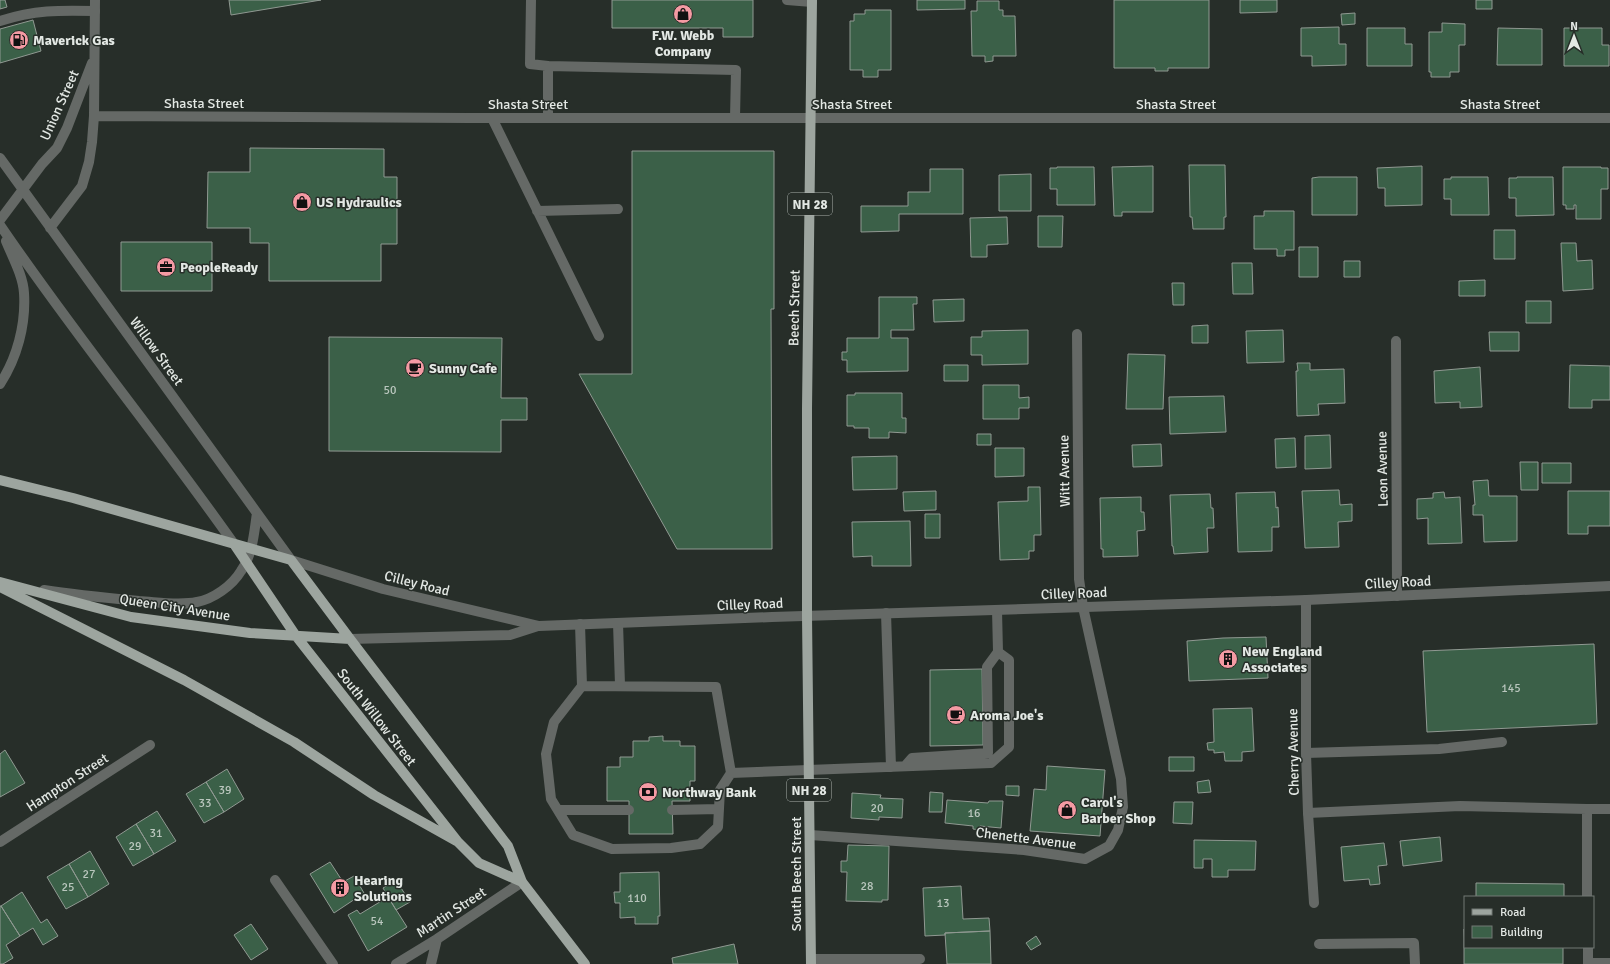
<svg xmlns="http://www.w3.org/2000/svg" width="1610" height="964" viewBox="0 0 1610 964" font-family="Signika,sans-serif">
  <rect width="100%" height="100%" fill="#272e29"/>
  <!-- building -->
  <path fill="#3b6048" stroke="#909992" d="M0 0H5L7 7 0 9Z
    M229 0H321L231 15Z
    M612 0H753V37H723V28H612Z
    M917 0H965V9L917 10Z
    M1114 0H1209V68H1168V71H1155V68H1114Z
    M1240 0H1277V12L1240 13Z
    M1476 0H1492V9H1476Z
    M977 1H999V10H1003V16H1015L1016 56H993V61L985 62V56H972L971 11H977Z
    M865 10H891V70H878V77H863V70H850V21H854V14H865Z
    M1355 13V24L1342 25 1341 14Z
    M33 20 41 51 0 63V29Z
    M1442 23 1465 24V45H1459V72H1450V77H1431V72H1429V32H1442Z
    M1339 27V44H1346V65L1312 66V56H1301V28Z
    M1367 28H1405V44H1412V66H1367Z
    M1498 28 1542 29V65H1497Z
    M1564 28H1602V45H1609V66H1564Z
    M250 148 384 149V177H397V244H381V281H269V243H250V228H207L208 172H250Z
    M632 151H774V309H771L772 549H677L579 374H632Z
    M1189 165H1225L1226 217H1224V229H1193L1192 217H1190Z
    M1153 166V212H1122V216H1114L1112 167Z
    M1422 166V205L1385 206V188H1378L1377 168Z
    M1057 167H1094L1095 205H1057V189H1050V168H1057Z
    M1563 167H1601V168H1608V189H1601V219H1576V205H1574V209H1566V205H1563Z
    M930 169H963V214H899V231L861 232V206H908V192H930Z
    M1031 174V211H999V175Z
    M1319 177H1357V215H1312V178Z
    M1451 177H1488L1489 215H1451V199H1444V179H1451Z
    M1517 177H1553L1554 215 1516 216V198H1509V178H1517Z
    M1264 211H1294V250H1285V256H1277V249H1254V216H1264Z
    M1038 216H1063L1062 247H1038Z
    M1007 217 1008 244 987 245V257H971L970 218Z
    M1494 230H1515V259H1494Z
    M121 242H212V291H121Z
    M1561 243H1576L1577 261 1592 260 1593 289 1563 291Z
    M1299 247H1318V277H1299Z
    M1344 261H1360V277H1344Z
    M1232 263H1252L1253 294H1233Z
    M1485 280V296H1459V281Z
    M1172 283H1184V305H1173Z
    M879 297H917V304H913L914 330H891V338H908V371L847 372V360H842V352H847V338H879Z
    M964 299V321L934 322 933 300Z
    M1526 301H1551V323H1526Z
    M1208 325V343H1192V326Z
    M1028 330V364L982 365V355H971V337H982V331Z
    M1283 330 1284 362 1247 363 1246 331Z
    M1489 332H1519V351H1490Z
    M329 337 502 338 501 398H527V420H501V452L329 451Z
    M1128 354 1165 355 1163 409H1126Z
    M1297 363H1310V370L1344 369 1345 403 1318 404 1319 415 1297 416 1296 371H1298Z
    M944 365H968V381H944Z
    M1570 365 1610 366V400H1592V408H1569Z
    M1480 367 1482 407 1460 408V402L1435 403 1434 371Z
    M983 385H1019V398L1029 397V408H1019V419H983Z
    M855 393H902V418H906V433L889 432V438H869V428H854V426H847V395H855Z
    M1224 396 1226 432 1170 434 1169 397Z
    M977 434H991V445H977Z
    M1330 435 1331 468 1305 469V436Z
    M1295 438 1296 467 1276 468 1275 439Z
    M1161 444 1162 466 1133 467 1132 445Z
    M995 448H1024V476L995 477Z
    M897 456V489L853 490 852 457Z
    M1520 462H1538V490H1521Z
    M1542 463H1571V483H1542Z
    M1488 480 1489 496H1517V541L1484 542 1483 515H1473V505H1475L1473 481Z
    M1028 487H1040L1041 535H1034V551H1029V559L1000 560 998 502 1028 501Z
    M1339 490 1340 505 1352 504V521L1338 522 1339 547 1305 548 1302 491Z
    M936 491V510L904 511 903 492Z
    M1568 491H1610V526H1588V534H1568Z
    M1275 492 1276 508 1278 507 1279 527H1272V551L1238 552 1236 493Z
    M1444 492 1445 498 1460 497 1462 543 1428 544V518L1417 519V499L1433 498V493Z
    M1210 494 1211 508H1213L1214 528H1207L1208 552 1174 554 1173 546H1172L1170 495Z
    M1141 497V512H1144L1145 530 1137 531 1138 556 1103 557V549H1101L1100 498Z
    M925 514H940V538H925Z
    M910 521 911 566H872V556L853 557 852 522Z
    M1266 637 1268 678 1189 681 1187 641 1223 638Z
    M1594 644 1597 724 1427 732 1423 651Z
    M982 669 983 745 930 746V670Z
    M1252 708 1254 751 1242 752V761H1225L1224 752 1214 753V750H1208L1207 743 1214 742 1213 709Z
    M663 736V741H680V746H695V781H690V801H672L673 834H629V801H607V767H620V757H633V741H649V737Z
    M5 750 25 783 0 797V754Z
    M1169 757H1194V771H1169Z
    M1047 766 1105 770 1100 836 1030 831 1034 789 1046 790Z
    M227 769 244 799 224 812 206 782Z
    M1209 780 1211 792 1198 793 1197 782Z
    M206 782 224 812 204 823 186 794Z
    M1006 786H1019V796L1006 795Z
    M930 792 943 793 942 812H929Z
    M852 793 881 795 880 798 903 799 902 818 879 817V820L851 818Z
    M947 800 988 803 989 801H1003L1001 828 980 826V830L973 829V826L945 823Z
    M1174 802H1193L1192 824 1173 823Z
    M157 811 176 841 154 854 136 824Z
    M136 824 154 854 133 866 116 837Z
    M1440 837 1442 861 1403 866 1400 841Z
    M1194 840 1256 841 1255 870H1228V877H1212V859H1203V868H1194Z
    M1384 843 1387 865 1378 866 1380 884 1370 885 1369 879 1344 881 1341 847Z
    M848 845 889 846 888 900H882V902L846 901 847 872H841V861H847Z
    M90 851 109 884 88 897 69 864Z
    M330 862 343 882 354 876 364 893 334 913 310 874Z
    M69 864 88 897 66 909 47 877Z
    M659 872 660 916H658V924H635V917L620 918V903H615L614 892H620V873Z
    M396 880 410 902 396 910 383 888Z
    M1476 883 1564 884V897H1476Z
    M961 886 963 919 989 918 990 931 945 933V935L925 936 923 888Z
    M22 892 41 923 47 919 58 936 43 945 33 928 20 936 1 906Z
    M388 897 407 927 368 951 348 915 357 910 360 914Z
    M0 906H1L20 936 6 945 13 958 3 964H0Z
    M251 924 268 949 251 960 234 935Z
    M1464 929 1465 947H1563V964H1464Z
    M990 931 991 964H947L945 933Z
    M1036 936 1041 944 1031 950 1026 943Z
    M734 944 738 964H673L672 958Z"/>
  <g fill="none" stroke-linecap="round" stroke-linejoin="round">
    <!-- service -->
    <path stroke="#656966" stroke-width="10" d="M531 0 530 64 548 66V118
      M787 0 812 2
      M0 21C34 10 59 10 95 11
      M548 66 736 70 735 118
      M492 118 599 336
      M537 211 618 209
      M886 613 891 767
      M618 623 620 685
      M580 624 582 686 554 722 546 754 551 799 573 835 612 849 671 848 700 844 718 827 720 790 731 773 716 687 582 686
      M1306 753 1439 749 1502 742
      M905 766 912 758 988 753 987 667 998 652
      M731 773 991 763 1009 747V660L998 652 997 610
      M559 810H629
      M672 810 719 809
      M1308 813 1460 806 1587 809
      M275 880 333 964
      M1587 897V809H1610
      M1319 944 1414 943 1415 964
      M1588 947V963H1610
      M811 959H920"/>
    <!-- minor -->
    <path stroke="#656966" stroke-width="10" d="M94 116 466 118H1610
      M0 158 291 560
      M0 220 42 164 57 148 67 128 92 63
      M0 225C74 334 158 436 234 544
      M50 228 82 186 89 162 92 142 94 116 95 0
      M1396 341 1397 596
      M0 384C17 358 26 325 24 293 23 276 13 258 6 241
      M44 590C75 595 107 598 139 601 157 602 178 606 197 602 213 599 232 586 241 571 253 554 254 533 257 513
      M1306 600V753L1308 813 1314 903
      M810 835 1024 850 1085 859 1109 846 1118 830 1123 807 1121 779 1083 607 1079 579 1077 334
      M0 842 150 745
      M396 964 437 939 522 882
      M431 964 437 939"/>
    <!-- tertiary -->
    <path stroke="#656966" stroke-width="10" d="M291 560 383 589 539 626 772 617 1306 600 1610 586
      M350 639 510 635 538 626"/>
    <!-- primary -->
    <path stroke="#9da59f" stroke-width="10" d="M0 480 73 498 291 560 350 639 508 846 522 882 585 964
      M234 544 296 636 458 842 479 863 522 882
      M0 582 131 617 250 633 350 639
      M0 587 184 680 294 742 374 795 458 842
      M811 964 807 616V409L812 0"/>
  </g>
  <!-- icons -->
  <defs>
    <symbol id="shop-disc" viewBox="-11 -11 22 22"><circle r="9.5" fill="#f49aa3" stroke="#272e29"/><path d="M-5-2.5h2.3a2.7 3.5 0 0 1 5.4 0H5L5.5 6h-11ZM-1.5-2.5h3a1.5 2.3 0 0 0-3 0Z" fill="#111"/></symbol>
    <symbol id="fuel-disc" viewBox="-11 -11 22 22"><circle r="9.5" fill="#f49aa3" stroke="#272e29"/><path d="M-5.5-6h7V0h2V4h1.3V-2.5L3-4.5l.8-.8L6-3V5H2.5V1h-1V6h-7ZM-4.2-4.7v3.2H.2V-4.7Z" fill="#111"/></symbol>
    <symbol id="office-disc" viewBox="-11 -11 22 22"><circle r="9.5" fill="#f49aa3" stroke="#272e29"/><path d="M-6-3h4V-5.5h4V-3h4V5H-6ZM-1-4.5V-3h2v-1.5ZM-6 0V1H6V0Z" fill="#111"/></symbol>
    <symbol id="cafe-disc" viewBox="-11 -11 22 22"><circle r="9.5" fill="#f49aa3" stroke="#272e29"/><path d="M-5.5-4.5H6V0H3Q3 3.5 0 3.5H-2.5Q-5.5 3.5-5.5 0ZM3-3.2v2h1.7v-2ZM-6 4.5H4V6H-6Z" fill="#111"/></symbol>
    <symbol id="building-disc" viewBox="-11 -11 22 22"><circle r="9.5" fill="#f49aa3" stroke="#272e29"/><path d="M-4-6H4V6H1V3H-1V6H-4ZM-2.5-4.3h1.7v1.8h-1.7ZM.8-4.3h1.7v1.8H.8ZM-2.5-1h1.7V.8h-1.7ZM.8-1h1.7V.8H.8Z" fill="#111"/></symbol>
    <symbol id="bank-disc" viewBox="-11 -11 22 22"><circle r="9.5" fill="#f49aa3" stroke="#272e29"/><path d="M-6-4H6V4H-6ZM0-2.3a2.3 2.3 0 1 0 0 4.6a2.3 2.3 0 1 0 0-4.6Z" fill="#111"/></symbol>
  </defs>
  <g fill-rule="evenodd">
    <use href="#shop-disc" x="672" y="3" width="22" height="22"/>
    <use href="#fuel-disc" x="8" y="29" width="22" height="22"/>
    <use href="#shop-disc" x="291" y="191" width="22" height="22"/>
    <use href="#office-disc" x="155" y="256" width="22" height="22"/>
    <use href="#cafe-disc" x="404" y="357" width="22" height="22"/>
    <use href="#building-disc" x="1217" y="648" width="22" height="22"/>
    <use href="#cafe-disc" x="945" y="704" width="22" height="22"/>
    <use href="#bank-disc" x="637" y="781" width="22" height="22"/>
    <use href="#shop-disc" x="1056" y="799" width="22" height="22"/>
    <use href="#building-disc" x="329" y="877" width="22" height="22"/>
  </g>
  <g text-anchor="middle" stroke-width="3" stroke-linejoin="round" paint-order="stroke">
    <!-- number labels -->
    <g font-size="12" fill="#b9c6bd">
      <text x="390" y="394">50</text>
      <text x="1511" y="692">145</text>
      <text x="225" y="794">39</text>
      <text x="205" y="807">33</text>
      <text x="877" y="812">20</text>
      <text x="974" y="817">16</text>
      <text x="156" y="837">31</text>
      <text x="135" y="850">29</text>
      <text x="89" y="878">27</text>
      <text x="867" y="890">28</text>
      <text x="68" y="891">25</text>
      <text x="637" y="902">110</text>
      <text x="943" y="907">13</text>
      <text x="377" y="925">54</text>
    </g>
    <!-- shield labels -->
    <g fill="#272e29" stroke="#abb0ac" stroke-width="1">
      <rect x="788" y="193" width="44" height="22" rx="3"/>
      <rect x="787" y="779" width="44" height="22" rx="3"/>
    </g>
    <g font-size="13" font-weight="bold" fill="#e3e8e4">
      <text x="810" y="209">NH 28</text>
      <text x="809" y="795">NH 28</text>
    </g>
    <!-- poi labels -->
    <g font-size="14" font-weight="bold" fill="#e3e8e4" stroke="#272e29" text-anchor="start">
      <text x="683" y="40" text-anchor="middle">F.W. Webb<tspan x="683" dy="16">Company</tspan></text>
      <text x="33" y="45">Maverick Gas</text>
      <text x="316" y="207">US Hydraulics</text>
      <text x="180" y="272">PeopleReady</text>
      <text x="429" y="373">Sunny Cafe</text>
      <text x="1242" y="656">New England<tspan x="1242" dy="16">Associates</tspan></text>
      <text x="970" y="720">Aroma Joe's</text>
      <text x="662" y="797">Northway Bank</text>
      <text x="1081" y="807">Carol's<tspan x="1081" dy="16">Barber Shop</tspan></text>
      <text x="354" y="885">Hearing<tspan x="354" dy="16">Solutions</tspan></text>
    </g>
    <!-- street labels -->
    <g font-size="14" fill="#e3e8e4" stroke="#272e29">
      <text x="204" y="108">Shasta Street</text>
      <text x="528" y="109">Shasta Street</text>
      <text x="852" y="109">Shasta Street</text>
      <text x="1176" y="109">Shasta Street</text>
      <text x="1500" y="109">Shasta Street</text>
      <text transform="translate(59 105) rotate(-66)" y="5">Union Street</text>
      <text transform="translate(794 308) rotate(-89)" y="5">Beech Street</text>
      <text transform="translate(157 351) rotate(54)" y="5">Willow Street</text>
      <text transform="translate(1382 469) rotate(-91)" y="5">Leon Avenue</text>
      <text transform="translate(1064 471) rotate(-91)" y="5">Witt Avenue</text>
      <text transform="translate(1398 582) rotate(-3)" y="5">Cilley Road</text>
      <text transform="translate(417 583) rotate(14)" y="5">Cilley Road</text>
      <text transform="translate(1074 593) rotate(-2)" y="5">Cilley Road</text>
      <text transform="translate(750 604) rotate(-2)" y="5">Cilley Road</text>
      <text transform="translate(175 607) rotate(9)" y="5">Queen City Avenue</text>
      <text transform="translate(377 717) rotate(52)" y="5">South Willow Street</text>
      <text transform="translate(1293 752) rotate(-91)" y="5">Cherry Avenue</text>
      <text transform="translate(67 782) rotate(-33)" y="5">Hampton Street</text>
      <text transform="translate(1026 838) rotate(7)" y="5">Chenette Avenue</text>
      <text transform="translate(796 874) rotate(-90)" y="5">South Beech Street</text>
      <text transform="translate(451 912) rotate(-33)" y="5">Martin Street</text>
    </g>
  </g>
  <!-- legend -->
  <rect x="1464" y="896" width="130" height="52" fill="#272e29" stroke="#727874"/>
  <rect x="1472" y="909" width="20" height="6" fill="#9da59f" stroke="#727874"/>
  <text x="1500" y="916" font-size="12" fill="#e3e8e4">Road</text>
  <rect x="1472" y="926" width="20" height="12" fill="#3b6048" stroke="#727874"/>
  <text x="1500" y="936" font-size="12" fill="#e3e8e4">Building</text>
  <!-- north arrow -->
  <g transform="translate(1574 36)" stroke="#272e29" stroke-width="3" paint-order="stroke">
  <path d="M0-3L7 15L0 10L-7 15Z" fill="#e3e8e4"/>
  <text y="-6" font-size="11" font-weight="bold" text-anchor="middle" fill="#e3e8e4">N</text>
  </g>
</svg>
